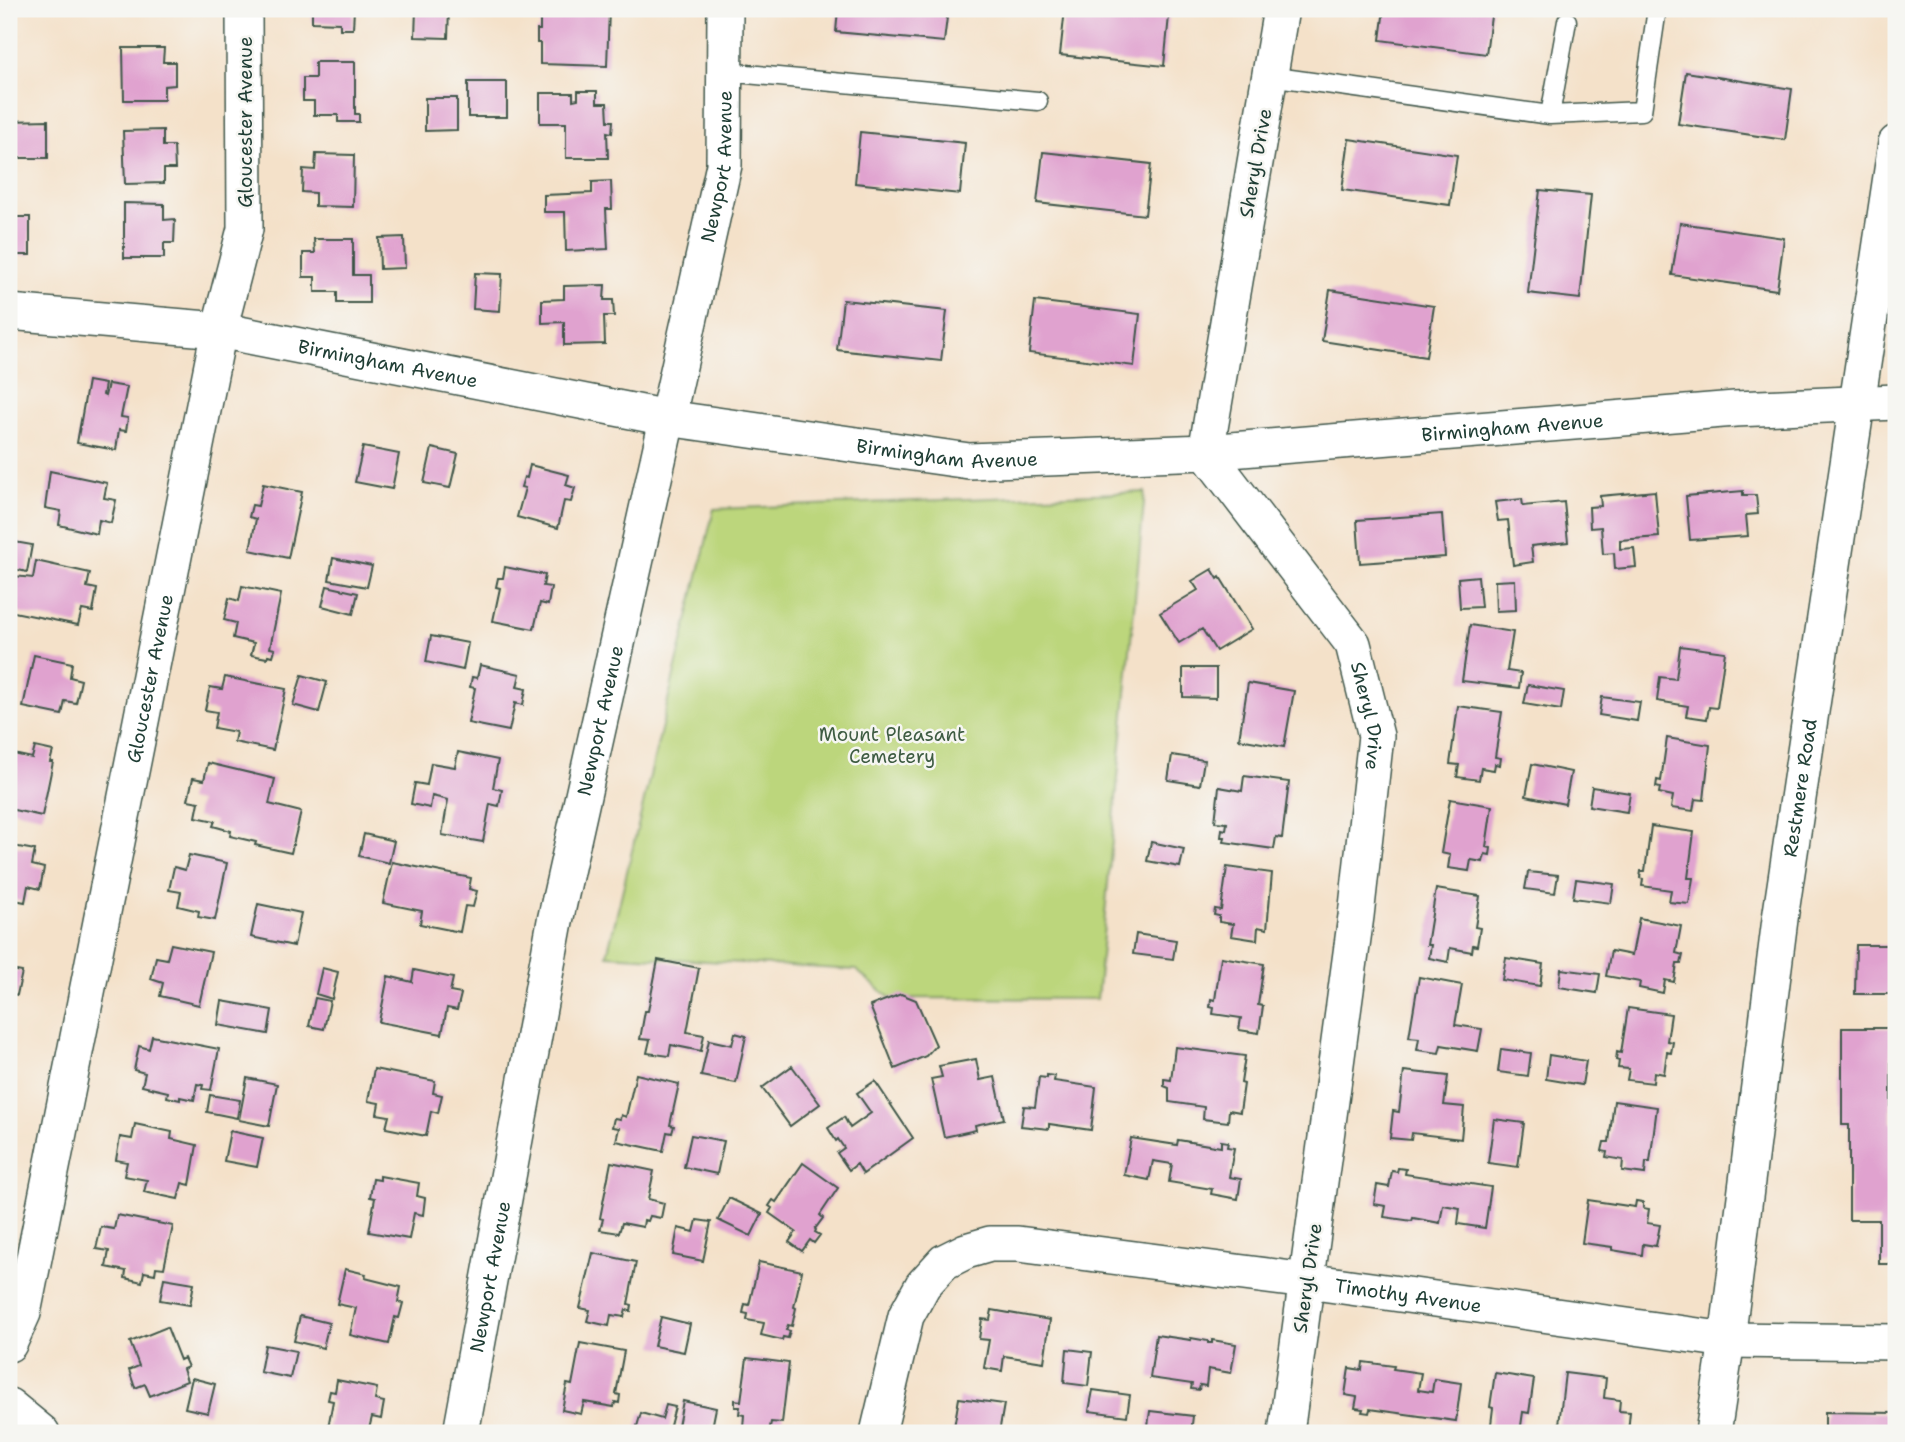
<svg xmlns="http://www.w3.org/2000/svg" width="1905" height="1442" viewBox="0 0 1905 1442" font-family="'Shantell Sans',sans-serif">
  <rect width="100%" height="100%" fill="#f6f6f2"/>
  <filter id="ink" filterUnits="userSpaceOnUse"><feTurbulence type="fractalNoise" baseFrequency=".0143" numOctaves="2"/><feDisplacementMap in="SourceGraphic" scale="14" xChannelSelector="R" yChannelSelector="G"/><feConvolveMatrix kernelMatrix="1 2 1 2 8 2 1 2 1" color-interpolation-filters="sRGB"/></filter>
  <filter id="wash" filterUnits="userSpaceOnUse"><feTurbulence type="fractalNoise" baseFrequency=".00686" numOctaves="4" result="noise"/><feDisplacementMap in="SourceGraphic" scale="28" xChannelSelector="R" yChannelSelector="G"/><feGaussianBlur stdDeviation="1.57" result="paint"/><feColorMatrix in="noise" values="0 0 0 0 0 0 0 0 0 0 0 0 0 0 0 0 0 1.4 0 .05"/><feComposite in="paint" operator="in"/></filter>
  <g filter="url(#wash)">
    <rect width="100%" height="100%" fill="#f4e1c9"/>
    <!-- green -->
    <path fill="#bcd67c" stroke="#6e8a58" stroke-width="2" d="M1145 492 1097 999 890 998 856 970 607 955 714 509Z"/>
    <g id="blocks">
      <!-- building -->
      <path fill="#e0a2cf" d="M312 9H354L353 29H340V23L312 22Z
        M416 9H449L448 38 415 37Z
        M540 9H609L607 66 540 64V43H537V30H540Z
        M838 9H948L944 42 836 32Z
        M1065 9H1107L1169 16 1164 66 1060 55Z
        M1384 9H1492L1486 54 1380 40Z
        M123 48H164L163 62H175V85L164 86V100H124Z
        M315 62H355V114H359V122H338V115H314V101H303V78H315Z
        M1686 72 1792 89 1785 140 1678 124Z
        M468 82H507V117H468Z
        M578 91H597V103H607L608 121H613L612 133 607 132 608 158H566V123H540V93H573V100L578 99Z
        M425 98H457V130L425 131Z
        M48 120V158H9V121Z
        M163 130V146H174L175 169H164V183L125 184 123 131Z
        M860 132 965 143 960 194 855 183Z
        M1349 139 1457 155 1450 205 1342 190Z
        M1043 152 1151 164 1145 215 1037 203Z
        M316 154 354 155 353 207 315 206V193L302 192 303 169 315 170Z
        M611 181 612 209H606L608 249 566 251 565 212H544V195L592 193V182Z
        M1540 190 1591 195 1580 299 1528 293Z
        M124 203 164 204V220L175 219 174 243H164V258H124Z
        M9 217H30V255H9Z
        M1680 223 1784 238 1777 290 1672 275Z
        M404 237 405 268 380 269 379 238Z
        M314 239H353V275H369V303H337V292H315V277H303V253H315Z
        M475 273 502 274 500 311 473 309Z
        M605 285 604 300H613L614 316H604L605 344 564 345V322L542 323V300L564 299V286Z
        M1330 290 1434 306 1426 357 1322 341Z
        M843 300 947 311 941 361 837 350Z
        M1035 301 1140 314 1134 366 1029 353Z
        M88 381 105 384 103 395 105 396 108 384 127 387 121 417 128 418 126 431 119 430 116 450 77 443Z
        M363 447 399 454 392 489 355 482Z
        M432 448 458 454 450 488 424 483Z
        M530 465 569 475 566 485 575 488 571 502 564 501 558 528 517 517 525 488 521 487 524 477 527 478Z
        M50 471 107 483 104 498 116 500 111 523 99 520 97 534 59 525 61 511 45 508Z
        M263 484 302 492 288 558 250 550 256 519 249 517 252 505 258 506Z
        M1655 491 1659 537 1620 540V549L1634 548 1636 567 1615 569 1614 553 1603 554 1601 527 1590 528 1589 507 1601 506 1600 496Z
        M1743 491V495H1756L1758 514 1746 515 1748 536 1690 540 1686 496Z
        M1522 499 1523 506 1564 502 1568 542 1531 546 1533 562 1513 565 1508 520 1498 521 1495 502Z
        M1442 514 1445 557 1360 563 1357 520Z
        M9 541 32 545 27 572 9 568Z
        M333 558 372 566 367 587 329 580Z
        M36 561 90 573 87 587 97 589 93 612 82 610 78 625 9 611V579L12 580 14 576 33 578Z
        M505 567 545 575 543 586 551 587 548 605 540 603 534 629 493 621 500 588 496 587 498 578H503Z
        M1212 569 1218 579 1220 577 1252 629 1216 651 1202 629 1179 643 1160 613 1198 590 1192 581Z
        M1478 576 1481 607 1460 608 1458 578Z
        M1515 580 1516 610 1496 611 1495 581Z
        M242 586 281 594 270 648 275 649 273 656 268 655 267 658 251 655 254 643 233 638 236 623 224 620 229 598 239 601Z
        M327 586 358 593 353 614 322 606Z
        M1470 625 1513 632 1507 671 1521 673 1519 688 1462 681Z
        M431 636 468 643 463 670 426 662Z
        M1680 646 1725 652 1717 708 1709 707 1707 719 1686 716 1688 706 1657 701 1660 677 1676 679Z
        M34 655 72 663 70 677 81 680 76 703 65 701 62 715 23 707Z
        M480 665 520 674 517 687 526 689 523 705 515 703 509 731 468 723 475 688 470 687 472 677 477 678Z
        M1183 668H1216V698L1183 697Z
        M302 675 327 682 319 712 293 705Z
        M225 677 286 689 273 750 234 742 236 732 214 728 217 712 205 710 210 687 222 689Z
        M1248 683 1294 691 1284 747 1239 739Z
        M1528 685 1564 691 1561 710 1524 704Z
        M1602 697 1640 702 1637 721 1599 715Z
        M1458 706 1502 712 1495 757 1501 758 1500 765 1495 764 1494 770 1481 768 1479 780 1457 777 1459 765 1450 764Z
        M1667 738 1710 745 1704 800 1695 799 1693 811 1671 808 1673 796 1659 793 1660 788 1656 787 1657 780 1661 781Z
        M35 747 53 751 50 762H53L42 816 9 809V784L11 774 9 773V753L32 758Z
        M458 752 498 760 493 788 502 790 499 806 490 804 483 842 442 835 448 800 432 796 430 808 411 804 415 783 427 785 431 763 455 767Z
        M1172 755 1204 760 1200 785 1168 780Z
        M208 763 275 779 269 804 301 812 291 853 255 845 256 842 230 836 231 831 213 826 215 821 196 817 199 802 188 800 193 778 204 780Z
        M1532 764 1571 772 1565 804 1526 796Z
        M1244 776 1289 782 1282 838 1276 837 1274 849 1224 842 1225 837H1221L1222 829 1226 830 1227 823 1215 822 1219 787 1242 791Z
        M1592 787 1630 793 1627 812 1589 806Z
        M1450 799 1492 806 1486 847 1491 848 1490 855 1485 854 1483 862 1471 860 1469 871 1448 868 1450 855 1441 853Z
        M1651 826 1694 832 1688 878H1693L1689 904 1669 902 1671 890 1642 886 1643 879 1640 878 1641 871H1645Z
        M364 834 394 841 389 863 359 856Z
        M9 838 15 839 13 846 35 850 32 865 44 868 40 889 28 886 25 902 9 899Z
        M1151 842 1184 849 1180 867 1147 861Z
        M189 855 227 863 215 920 198 917 199 911 178 906 181 892 169 890 174 867 185 870Z
        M392 862 471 878 469 889 477 891 473 907 465 906 460 932 420 924 422 911 383 903Z
        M1227 867 1272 873 1267 929 1258 927 1257 940 1231 936 1233 924 1219 922V916L1214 915 1215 909 1221 910Z
        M1528 872 1558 875 1555 893 1525 889Z
        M1576 879 1614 884 1611 903 1573 898Z
        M1436 889 1480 896 1475 927 1480 928 1477 946 1473 945 1472 952 1450 948 1448 962 1429 958 1431 945H1427Z
        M258 904 301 913 294 946 251 937Z
        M1639 918 1681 926 1676 953 1683 955 1681 964H1677L1674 982 1665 980 1663 993 1639 988 1640 982 1606 976 1611 951 1632 955Z
        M1136 934 1176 940 1173 959 1133 954Z
        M171 944 211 952 199 1005 160 996 163 983 151 979 156 957 167 959Z
        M1856 945H1896V994H1855Z
        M9 954 14 955 11 970 22 972 17 995 9 993Z
        M1221 957 1264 964 1258 1005 1263 1006 1259 1033 1239 1030 1241 1018 1213 1014 1214 1008 1210 1007 1211 999 1215 1000Z
        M1506 958 1543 964 1540 986 1502 980Z
        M658 960 699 968 687 1032 704 1035 701 1051 671 1045 669 1056 647 1053 650 1040 640 1039 645 1011H648Z
        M322 968 338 972 332 999 316 994Z
        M1561 969 1600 974 1597 993 1559 987Z
        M414 970 453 978 450 992 461 994 457 1010 447 1008 442 1034 379 1022 388 976 412 982Z
        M1419 977 1462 985 1455 1025 1482 1029 1478 1051 1441 1045 1439 1053 1417 1050 1419 1038 1409 1037Z
        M901 994 916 1000 936 1045 926 1056 895 1069 870 1006Z
        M315 998 330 1001 324 1029 309 1026Z
        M222 1001 272 1010 268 1034 218 1025Z
        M1628 1008 1671 1014 1667 1041 1673 1042 1671 1053 1667 1052 1664 1074 1654 1072 1653 1083 1627 1080 1629 1069 1618 1068 1619 1061 1616 1060 1617 1052 1621 1053Z
        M1842 1028H1891V1123H1896V1264H1879V1220H1849V1125H1842Z
        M735 1033 746 1036 736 1083 701 1076 709 1040 732 1045Z
        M152 1036 219 1049 211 1090 202 1089 203 1085 197 1084 194 1100 180 1097V1100L167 1097 168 1092 142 1086 145 1073 134 1070 139 1046 149 1049Z
        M1175 1047 1245 1056 1241 1083 1244 1084 1240 1112 1229 1110 1228 1122 1203 1119 1204 1107 1169 1102V1088L1164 1086V1079L1171 1080Z
        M1501 1049 1531 1053 1528 1076 1498 1072Z
        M1549 1055 1586 1061 1582 1085 1546 1079Z
        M976 1059 980 1080 995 1077 1004 1119 975 1125 976 1130 944 1137 931 1079 942 1077 939 1066Z
        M792 1066 820 1104 790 1126 762 1088Z
        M374 1069 435 1081 433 1093 442 1095 438 1113 431 1111 426 1136 386 1128 389 1116 377 1114 379 1103 368 1101Z
        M1404 1071 1448 1076 1444 1105 1464 1107 1461 1139 1412 1133 1411 1140 1390 1138 1393 1111 1399 1112Z
        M636 1074 679 1084 670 1125 674 1126 672 1133 667 1132 663 1151 616 1141 619 1128 612 1127 614 1118 620 1119 621 1115 626 1117Z
        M1047 1075 1055 1076 1054 1081 1096 1087 1091 1130 1049 1124V1129L1021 1126 1024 1106 1035 1107 1039 1077 1047 1078Z
        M247 1078 277 1084 269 1126 239 1120Z
        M875 1081 913 1138 863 1174 857 1164 849 1170 837 1153 844 1148 838 1139 836 1141 828 1128 844 1117 850 1128 871 1113 857 1093Z
        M210 1095 240 1100 237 1118 207 1112Z
        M1614 1101 1657 1107 1650 1162H1646L1645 1174 1622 1171 1623 1160 1606 1157 1607 1152 1602 1151 1604 1142H1609Z
        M1494 1119 1524 1123 1518 1167 1488 1163Z
        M135 1124 172 1132 171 1139 197 1145 190 1185 182 1183 178 1199 144 1192 147 1180 124 1176 127 1162 116 1160 120 1137 132 1139Z
        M230 1131 263 1138 257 1167 224 1161Z
        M691 1135 724 1141 717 1174 684 1167Z
        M1131 1138 1177 1145 1178 1140 1221 1147V1141L1228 1142 1227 1147 1234 1148 1229 1177 1241 1179 1238 1199 1211 1194 1212 1189 1169 1182 1172 1164 1153 1161 1149 1180 1124 1175Z
        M611 1162 654 1171 648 1199 664 1203 661 1218 650 1216 648 1221 644 1220 643 1227 622 1223 619 1233 600 1230 603 1219 600 1218Z
        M803 1163 838 1188 820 1215 823 1218 815 1229 816 1230 815 1232 820 1235 814 1243 810 1240 802 1251 789 1242 796 1232 769 1213 772 1208 769 1206 773 1200 776 1202Z
        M1398 1168 1406 1169 1405 1174 1491 1187 1485 1228 1458 1224 1460 1208 1443 1205 1440 1223 1413 1218 1412 1221 1384 1217 1386 1206 1374 1204 1377 1185 1389 1187 1392 1171 1397 1172Z
        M380 1176 419 1183 417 1196 425 1198 423 1215 414 1213 409 1239 369 1232 375 1198 370 1197 373 1179 380 1180Z
        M729 1198 762 1214 751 1236 718 1220Z
        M1588 1200 1635 1207 1636 1201 1643 1202V1208L1649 1209 1647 1223 1660 1225 1656 1246 1643 1244 1642 1255 1612 1250V1247L1582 1243Z
        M117 1215 173 1226 164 1268 156 1267 155 1274 144 1272 142 1282 125 1278 126 1271 106 1267 109 1251 96 1249 101 1227 114 1229Z
        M697 1220 711 1222 703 1261 673 1255 678 1228 694 1232Z
        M593 1253 636 1262 628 1304 632 1305 631 1311 626 1310 624 1317 611 1315 609 1326 587 1321 590 1310 580 1308Z
        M759 1262 802 1271 794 1307 796 1308 792 1326 788 1325 786 1330 790 1331 788 1338 783 1337 782 1340 761 1335 764 1323 747 1320 748 1314 743 1313 745 1304 749 1305Z
        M345 1269 366 1274 365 1278 401 1287 398 1302 403 1303 399 1318 395 1317 389 1344 350 1335 356 1308 337 1304Z
        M164 1278 194 1283 190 1305 160 1300Z
        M992 1310 1050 1320 1044 1362 1004 1356 1002 1371 984 1368 989 1340 979 1339 982 1319 990 1320Z
        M300 1316 329 1323 323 1348 294 1341Z
        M661 1317 690 1324 684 1352 654 1346Z
        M167 1327 180 1360 184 1358 188 1367 183 1369 187 1381 150 1396 145 1384 135 1388 129 1370 139 1366 130 1342Z
        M1156 1335 1191 1340V1338L1208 1341V1343H1212V1340L1236 1344 1231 1373 1208 1369 1206 1386 1200 1385 1199 1390 1191 1389 1192 1384 1150 1378Z
        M580 1343 624 1351 616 1394 620 1395 619 1403 615 1402 614 1407 584 1402 581 1414 562 1410 567 1384 572 1385Z
        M265 1345 296 1351 290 1378 260 1372Z
        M1067 1349 1092 1352 1088 1386 1064 1383Z
        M747 1358 789 1363 782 1423 771 1422 769 1432 743 1428 744 1415 739 1414 740 1407H735V1400L741 1401Z
        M1363 1362 1394 1366 1393 1369 1421 1373 1418 1390 1432 1392 1434 1379 1461 1383 1456 1421 1370 1409 1369 1413 1362 1412 1363 1409 1355 1408 1357 1397 1345 1395 1349 1368 1362 1370Z
        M1495 1373 1534 1379 1529 1413 1523 1412 1520 1433H1490L1493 1408 1490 1407Z
        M1565 1373 1606 1378 1604 1398 1620 1400 1619 1411 1630 1412 1628 1432 1616 1430 1615 1433H1558Z
        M192 1378 215 1384 208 1413 185 1408Z
        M337 1380 377 1388 375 1400 384 1402 381 1419 372 1417 368 1433H327L333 1401 328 1400 330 1391 335 1392Z
        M1093 1390 1130 1395 1127 1416 1089 1411Z
        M959 1398 1004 1404 999 1433H953Z
        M683 1401 716 1408 711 1433 678 1426Z
        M666 1405 675 1407 668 1433H635L641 1413 662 1419Z
        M1150 1411 1193 1416 1191 1433H1147Z
        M1825 1412 1896 1413V1433H1825Z"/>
    </g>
  </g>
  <g filter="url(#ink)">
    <use href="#blocks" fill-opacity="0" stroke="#3f564a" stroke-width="2"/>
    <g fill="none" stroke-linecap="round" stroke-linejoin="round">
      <defs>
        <path id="lane" d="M725 72 1038 101
          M1269 76 1550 115 1567 21
          M1550 115 1642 111 1657 9"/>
        <g id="street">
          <path id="s1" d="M1281 9 1206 452 1353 644 1376 736 1356 916 1286 1433"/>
          <path id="s2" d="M9 312 219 330 667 418 969 461 1206 452 1735 409 1896 402"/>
          <path id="s3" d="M9 1344 23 1313 219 330 245 229 244 9"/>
          <path d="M9 1406 42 1433"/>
          <path id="s4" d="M461 1433 555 921 724 165 725 9"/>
          <path id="s5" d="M878 1433 906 1316 923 1285 944 1262 966 1251 990 1244H1018L1307 1281 1727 1340 1896 1342"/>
          <path id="s6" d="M1713 1433 1727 1340 1780 919 1896 143"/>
        </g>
      </defs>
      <!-- lane casing -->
      <use href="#lane" stroke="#3f564a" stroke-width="21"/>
      <!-- street casing -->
      <use href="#street" stroke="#3f564a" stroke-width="38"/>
      <!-- lane -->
      <use href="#lane" stroke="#fff" stroke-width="18"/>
      <!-- street -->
      <use href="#street" stroke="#fff" stroke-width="35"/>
    </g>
  </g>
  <g text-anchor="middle" stroke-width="5" stroke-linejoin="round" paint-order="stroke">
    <!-- street labels -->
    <g font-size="19" fill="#1f3d34" stroke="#f6f6f2">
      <text transform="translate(245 122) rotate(-90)" y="7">Gloucester Avenue</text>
      <text transform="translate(1255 163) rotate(-80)" y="7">Sheryl Drive</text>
      <text dy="7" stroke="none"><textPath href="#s4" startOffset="1293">Newport Avenue</textPath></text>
      <text dy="7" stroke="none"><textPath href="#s2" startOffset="383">Birmingham Avenue</textPath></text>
      <text dy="7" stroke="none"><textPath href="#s2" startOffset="1517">Birmingham Avenue</textPath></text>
      <text dy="7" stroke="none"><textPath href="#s2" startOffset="950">Birmingham Avenue</textPath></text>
      <text dy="7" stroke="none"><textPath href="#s3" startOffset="681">Gloucester Avenue</textPath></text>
      <text dy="7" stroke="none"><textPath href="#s1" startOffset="765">Sheryl Drive</textPath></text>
      <text dy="7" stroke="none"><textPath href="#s4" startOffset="726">Newport Avenue</textPath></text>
      <text dy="7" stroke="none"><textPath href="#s6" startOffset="651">Restmere Road</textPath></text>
      <text dy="7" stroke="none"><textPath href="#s4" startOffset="159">Newport Avenue</textPath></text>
      <text transform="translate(1307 1278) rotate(-82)" y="7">Sheryl Drive</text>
      <text dy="7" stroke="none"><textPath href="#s5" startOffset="658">Timothy Avenue</textPath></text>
    </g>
    <!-- park labels -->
    <g font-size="19" fill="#3e5c42" stroke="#f6f6f2">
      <text x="892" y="741">Mount Pleasant<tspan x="892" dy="22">Cemetery</tspan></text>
    </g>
  </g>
  <!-- margin -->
  <rect width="1905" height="1442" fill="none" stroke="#f6f6f2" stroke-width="35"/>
</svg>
